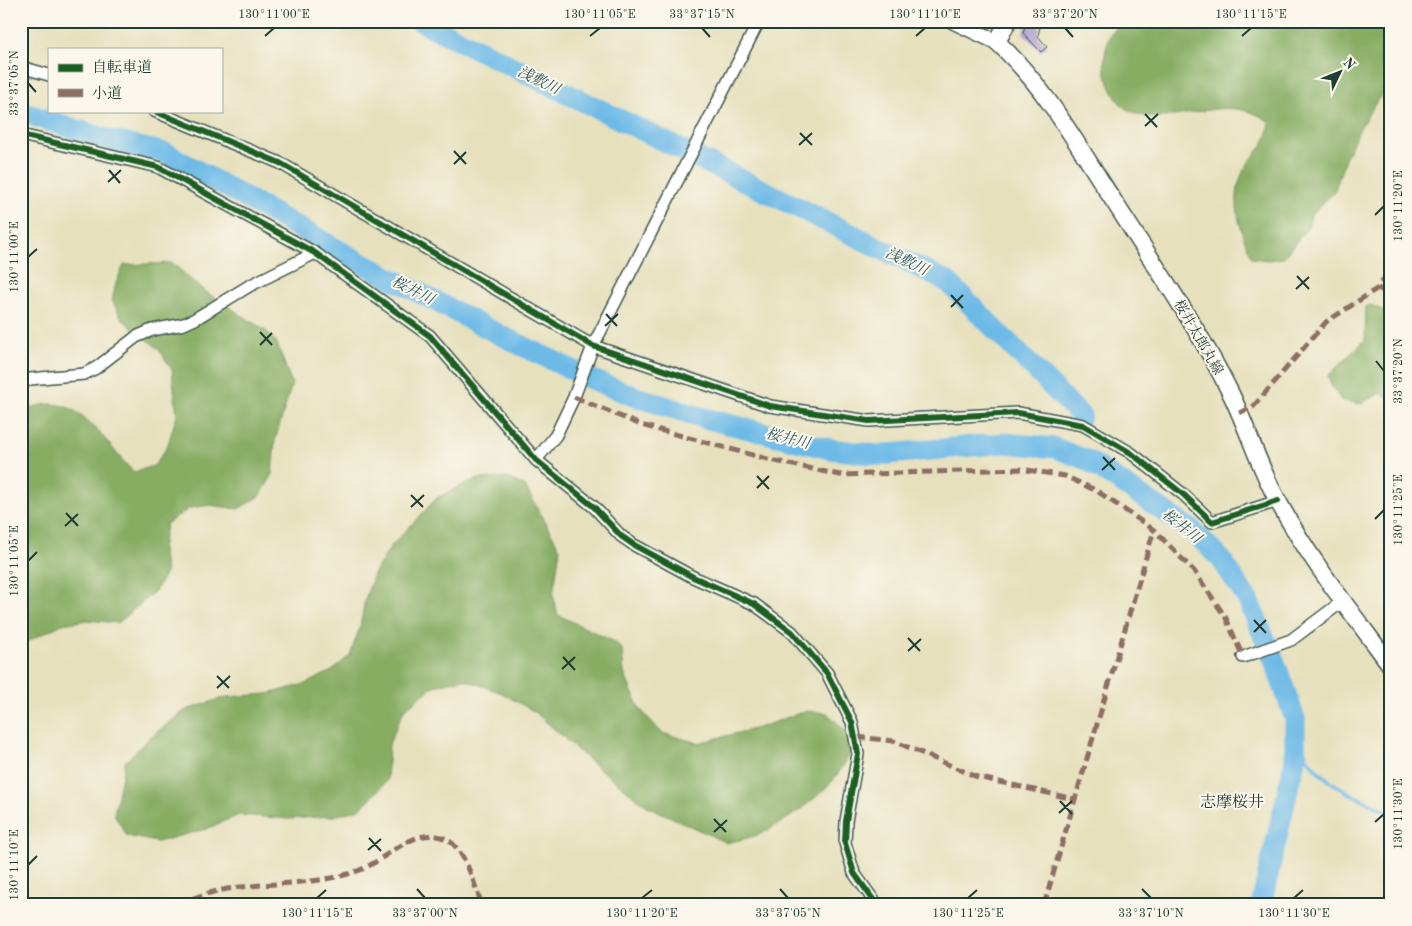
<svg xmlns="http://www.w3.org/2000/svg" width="1412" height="926" viewBox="0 0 1412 926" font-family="'Old Standard TT','Noto Serif JP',serif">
  <rect width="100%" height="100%" fill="#fbf7ec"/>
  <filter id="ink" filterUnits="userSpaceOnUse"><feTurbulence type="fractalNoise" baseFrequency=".02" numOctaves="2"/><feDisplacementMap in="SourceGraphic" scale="10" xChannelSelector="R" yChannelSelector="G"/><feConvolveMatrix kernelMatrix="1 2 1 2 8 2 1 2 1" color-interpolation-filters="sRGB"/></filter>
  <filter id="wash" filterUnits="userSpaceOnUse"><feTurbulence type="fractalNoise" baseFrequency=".0096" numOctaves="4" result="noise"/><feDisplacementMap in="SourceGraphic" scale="20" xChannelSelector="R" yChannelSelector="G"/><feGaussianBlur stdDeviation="1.12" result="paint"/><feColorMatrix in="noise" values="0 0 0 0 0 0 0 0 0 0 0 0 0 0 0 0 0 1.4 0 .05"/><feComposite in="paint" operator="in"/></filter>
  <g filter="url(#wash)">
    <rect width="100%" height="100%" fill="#e6e0bd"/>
    <!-- forest -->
    <path fill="#87ad63" stroke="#53754c" d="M1125 21H1391V87L1379 98 1361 126 1346 157 1334 192 1311 215 1308 227 1283 258 1268 260 1252 258C1240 231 1230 200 1243 172 1254 151 1267 148 1270 122 1221 87 1172 134 1128 110 1115 103 1109 84 1105 71 1103 64 1106 40 1111 34 1114 29 1121 25 1125 21Z
      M172 263 203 290 266 331 276 341 292 384 275 440 272 476 260 496 238 509 210 505 190 508 166 524 162 549 166 573 155 591 118 623 87 620 62 624 21 645 22 419 32 407C38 406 45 404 51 404 88 404 110 451 134 472L154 466 167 447 177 415 172 370 159 349 123 320 112 301 116 283 124 265Z
      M1371 305 1391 314V399L1381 393 1359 404 1341 400 1332 387 1328 376 1365 340 1366 307Z
      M508 478 525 486 560 549 553 595 558 615 615 642 622 649 624 673 639 708 662 733 698 743 761 727 805 711 827 713 853 738C851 778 793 818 760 834 750 838 738 840 727 843L647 806 591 762 535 712 502 693 463 679 434 686 404 710 389 744 387 781 360 809 334 816 288 819 239 815 206 829 157 842 127 836 114 814 125 762 149 738 186 710 226 697 268 694 305 684 332 671 350 655 360 627 365 599 374 574 391 546 438 497 476 479Z"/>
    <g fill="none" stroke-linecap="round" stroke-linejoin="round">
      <!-- stream -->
      <path stroke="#6dbae7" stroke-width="4" d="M1295 719C1298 731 1301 743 1305 753 1319 783 1363 800 1391 813"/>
      <!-- river -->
      <path stroke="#6dbae7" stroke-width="21" d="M420 21 686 152
        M21 112 113 141 166 153 356 260 500 335 593 380 636 397 704 418 830 449 878 455 1005 443 1055 448 1087 460 1192 530 1221 559 1248 600 1274 660 1295 719V760L1261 905
        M696 157 948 282 1081 416"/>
    </g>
    <g id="blocks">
      <!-- building -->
      <path fill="#ac9ed3" d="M1027 21H1041L1038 36 1047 47 1041 52 1023 33Z"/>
    </g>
  </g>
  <g filter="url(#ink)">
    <use href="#blocks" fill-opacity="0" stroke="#3d5549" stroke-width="1"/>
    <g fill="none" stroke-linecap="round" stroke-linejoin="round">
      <defs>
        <path id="minor" d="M21 67 49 75
          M154 111 280 163 593 346 770 406 869 421 1018 413 1083 425 1131 453 1184 495 1212 522 1278 501
          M21 135 158 167 315 253 430 336 536 460 594 507 621 536 634 545 693 577 754 604 792 632 827 673 852 722 858 754 846 821 845 843 854 873 877 905
          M21 384 30 379 84 374 96 368 136 337 152 330 184 324 195 319 249 286 315 253
          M536 460 556 435 574 397 593 346 759 21
          M1243 657 1291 640 1343 601"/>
        <path id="tertiary" d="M953 21 997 42"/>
        <path id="secondary" d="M1008 21 997 42C1046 87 1079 148 1115 203 1155 266 1198 327 1231 394 1248 429 1259 467 1278 501 1309 559 1352 613 1391 666"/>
      </defs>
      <!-- minor casing -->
      <use href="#minor" stroke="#3d5549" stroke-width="14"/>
      <!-- tertiary casing -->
      <use href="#tertiary" stroke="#3d5549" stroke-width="18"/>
      <!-- secondary casing -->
      <use href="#secondary" stroke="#3d5549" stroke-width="19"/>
      <!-- minor -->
      <use href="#minor" stroke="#fff" stroke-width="11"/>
      <!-- tertiary -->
      <use href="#tertiary" stroke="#fff" stroke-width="15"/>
      <!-- secondary -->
      <use href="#secondary" stroke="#fff" stroke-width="16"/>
      <!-- quiet -->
      <path stroke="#8d6e63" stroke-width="5" stroke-dasharray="10 5" stroke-linecap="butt" d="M1378 288 1391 295
        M574 397 641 425 775 461 840 475 1021 469 1065 476 1097 491 1154 530 1194 571 1226 618 1243 657
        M1239 413 1253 407 1326 322 1378 288 1391 267
        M856 737 894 741 977 777 1074 799
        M179 905C234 875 303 892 360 870 386 860 416 824 446 839 465 848 475 887 482 905
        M1044 905 1154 530"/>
      <defs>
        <path id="cycleway" d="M154 111 280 163 593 346 770 406 869 421 1018 413 1083 425 1131 453 1184 495 1212 522 1278 501
          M21 135 158 167 315 253 430 336 536 460 594 507 621 536 634 545 693 577 754 604 792 632 827 673 852 722 858 754 846 821 845 843 854 873 877 905"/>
      </defs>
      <!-- cycleway casing -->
      <use href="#cycleway" stroke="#fbf7ec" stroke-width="9"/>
      <!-- cycleway -->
      <use href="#cycleway" stroke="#1b5e20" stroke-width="6"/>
    </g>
  </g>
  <!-- ticks -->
  <path fill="none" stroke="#1f3d34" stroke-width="2" d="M702 28 710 37M1065 28 1073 37M265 36 274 28M590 36 600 28M916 36 925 28M1242 36 1251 28M28 83 36 92M1145 114 1157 127M1145 126 1158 114M800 133 812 145M799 145 812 133M454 151 466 164M454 164 466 152M109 170 120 183M108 182 121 170M1375 215 1384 206M28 257 37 249M1297 276 1309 289M1296 289 1309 277M951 295 963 308M951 307 963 295M606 314 617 326M605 326 618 314M260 332 272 345M260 345 272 333M1376 361 1384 371M1103 457 1115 470M1102 470 1115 458M757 476 769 489M757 488 769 476M411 495 423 507M411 507 424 495M66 513 78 526M1375 519 1384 510M65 526 78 514M28 561 37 552M1254 620 1266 633M1254 632 1266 620M908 638 920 651M908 651 921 639M563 657 575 670M562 669 575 657M217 676 229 688M217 688 230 676M1060 801 1072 814M1059 813 1072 801M714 819 726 832M1375 822 1384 814M714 832 727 820M369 838 381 851M368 850 381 839M28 865 37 856M417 889 425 898M780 889 788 898M1142 889 1151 898M317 898 326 890M642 898 652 890M968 898 977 890M1294 898 1303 890"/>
  <g text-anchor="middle" stroke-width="4" stroke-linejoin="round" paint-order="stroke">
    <!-- street labels -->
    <g font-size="14" fill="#1f3d34" stroke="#fbf7ec">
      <text transform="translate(1199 337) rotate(60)" y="5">桜井太郎丸線</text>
    </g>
    <!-- water labels -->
    <g font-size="15" font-style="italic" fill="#325c61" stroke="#fbf7ec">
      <text transform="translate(539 80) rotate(26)" y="5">浅敷川</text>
      <text transform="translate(907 261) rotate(26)" y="5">浅敷川</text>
      <text transform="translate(413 290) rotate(27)" y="5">桜井川</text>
      <text transform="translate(788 438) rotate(14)" y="5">桜井川</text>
      <text transform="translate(1182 526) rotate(38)" y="5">桜井川</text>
    </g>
    <!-- quarter labels -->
    <g font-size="16" fill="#1f3d34" stroke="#fbf7ec">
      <text x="1232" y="807">志摩桜井</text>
    </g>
  </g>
  <!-- margin -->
  <rect width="1412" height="926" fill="none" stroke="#fbf7ec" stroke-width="55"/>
  <!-- legend -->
  <rect x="48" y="48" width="175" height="65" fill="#fbf7ec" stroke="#a3ada2"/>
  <rect x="58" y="64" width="25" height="8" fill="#1b5e20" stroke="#a3ada2"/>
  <text x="92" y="72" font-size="15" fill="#1f3d34">自転車道</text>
  <rect x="58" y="89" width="25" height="8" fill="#8d6e63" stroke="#a3ada2"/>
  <text x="92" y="98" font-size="15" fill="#1f3d34">小道</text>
  <!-- north arrow -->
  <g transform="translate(1340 72) rotate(47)" stroke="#fbf7ec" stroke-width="4" paint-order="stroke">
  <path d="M0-4L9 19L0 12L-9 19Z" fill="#1f3d34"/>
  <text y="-8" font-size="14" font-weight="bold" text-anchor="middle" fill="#1f3d34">N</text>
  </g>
  <rect x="28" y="28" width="1356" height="870" fill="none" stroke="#1f3d34" stroke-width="2"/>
  <g font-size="12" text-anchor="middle" fill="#1f3d34">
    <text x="274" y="18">130°11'00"E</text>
    <text x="600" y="18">130°11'05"E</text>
    <text x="702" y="18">33°37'15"N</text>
    <text x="925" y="18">130°11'10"E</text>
    <text x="1065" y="18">33°37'20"N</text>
    <text x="1251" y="18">130°11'15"E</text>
    <text transform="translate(14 83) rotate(-90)" y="4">33°37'05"N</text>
    <text transform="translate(1398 206) rotate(-90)" y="4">130°11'20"E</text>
    <text transform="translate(14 257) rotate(-90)" y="4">130°11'00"E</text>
    <text transform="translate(1398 371) rotate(-90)" y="4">33°37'20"N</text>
    <text transform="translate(1398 510) rotate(-90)" y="4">130°11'25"E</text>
    <text transform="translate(14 561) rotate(-90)" y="4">130°11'05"E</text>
    <text transform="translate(1398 814) rotate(-90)" y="4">130°11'30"E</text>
    <text transform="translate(14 865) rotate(-90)" y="4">130°11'10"E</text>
    <text x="317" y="917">130°11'15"E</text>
    <text x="425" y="917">33°37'00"N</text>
    <text x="642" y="917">130°11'20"E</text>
    <text x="788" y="917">33°37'05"N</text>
    <text x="968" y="917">130°11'25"E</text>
    <text x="1151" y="917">33°37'10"N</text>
    <text x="1294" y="917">130°11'30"E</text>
  </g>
</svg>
